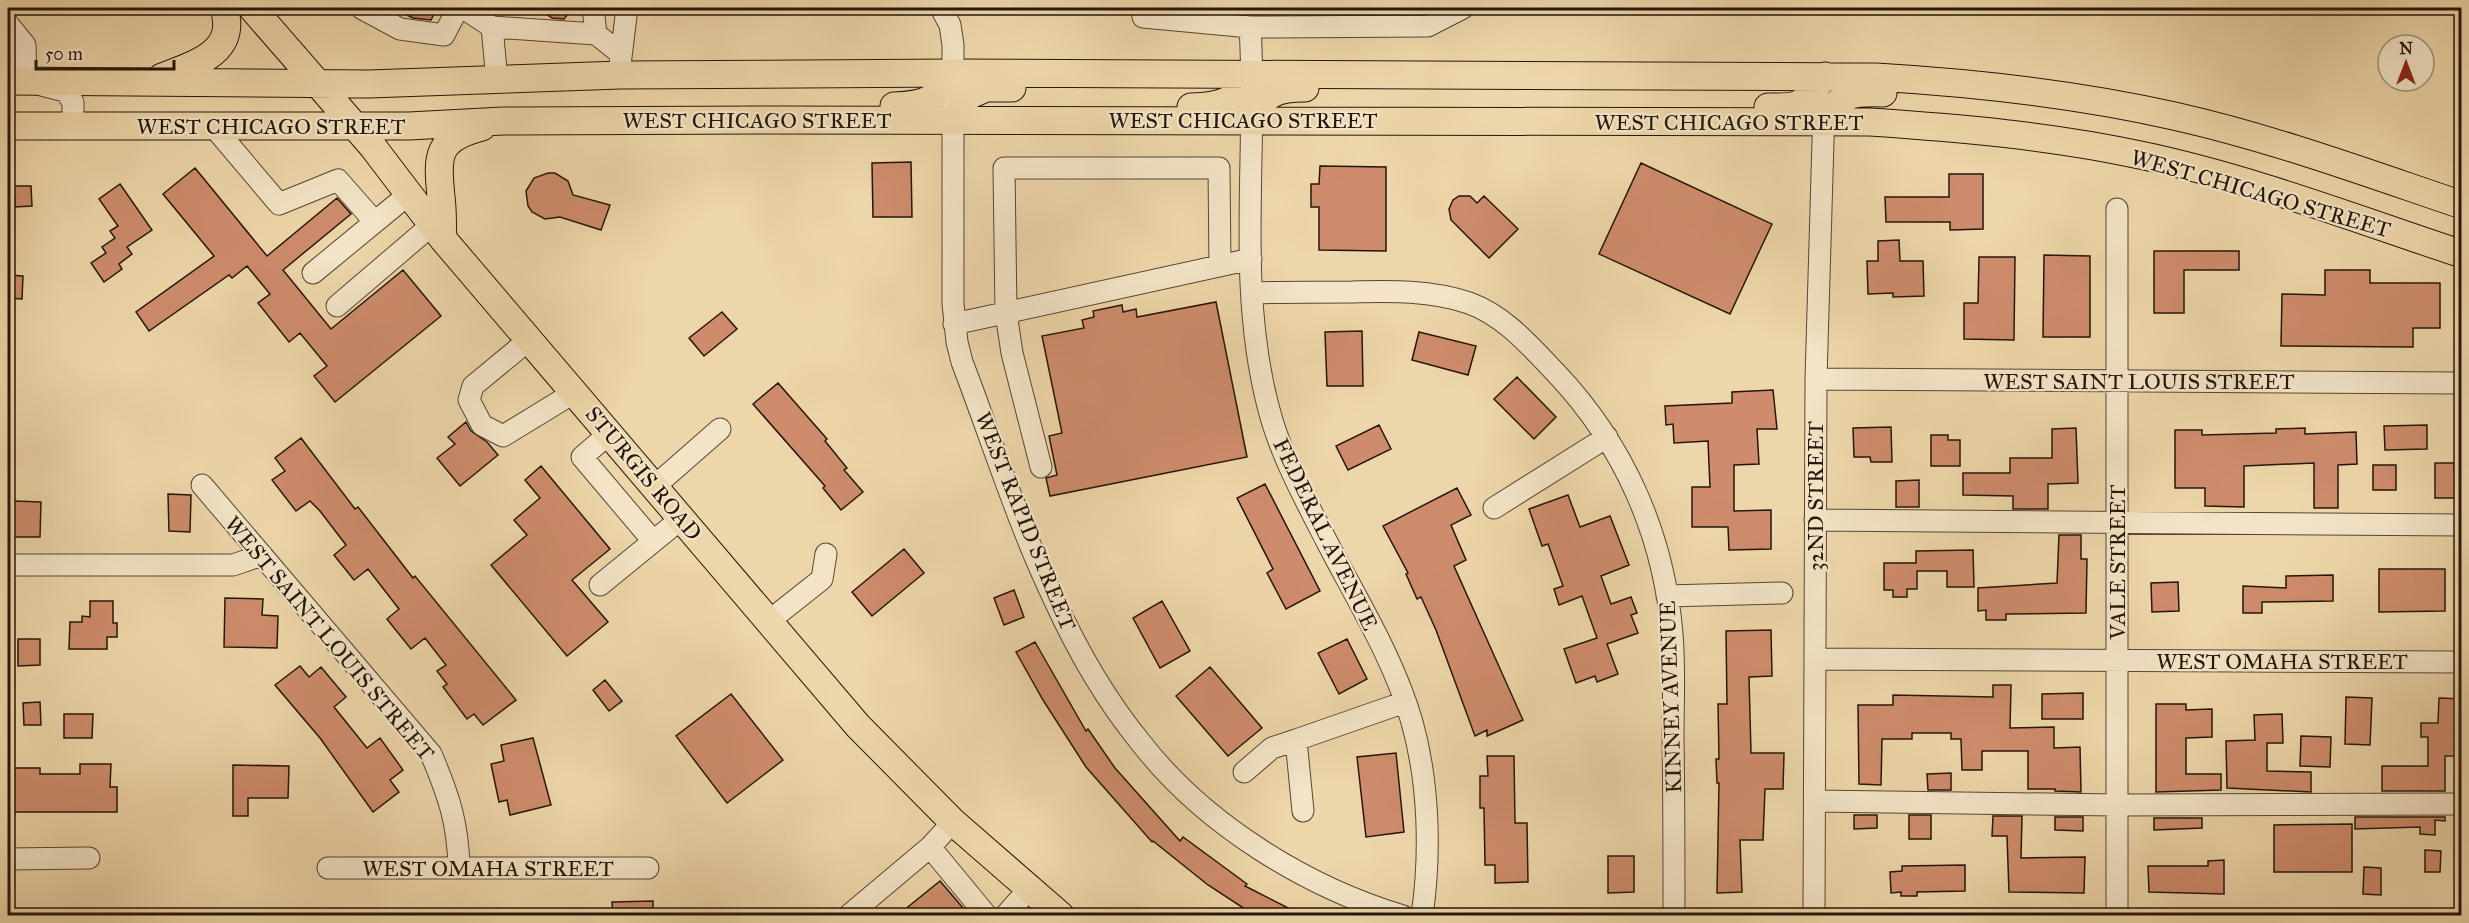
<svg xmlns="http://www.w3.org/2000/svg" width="2469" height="923" viewBox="0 0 2469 923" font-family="'IM FELL Great Primer',serif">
  <rect width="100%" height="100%" fill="#edd6a9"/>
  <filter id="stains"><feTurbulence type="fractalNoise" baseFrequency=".00333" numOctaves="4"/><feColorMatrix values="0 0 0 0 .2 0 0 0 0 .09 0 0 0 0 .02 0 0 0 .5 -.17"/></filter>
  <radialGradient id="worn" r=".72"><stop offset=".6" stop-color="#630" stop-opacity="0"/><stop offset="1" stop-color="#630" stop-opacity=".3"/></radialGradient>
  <!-- building -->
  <path fill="#ce8c6c" stroke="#25160b" stroke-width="1.5" d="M392 8H437L431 20 413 18Z
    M538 8H573L564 19 552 18Z
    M911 162 912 217H873L872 163Z
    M1641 163 1772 224 1730 314 1599 254Z
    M1320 166 1386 167V251L1319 250V207H1311V184H1319Z
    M195 168 267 256 337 198 351 214 283 270 331 329 403 270 441 316 335 402 314 376 327 366 300 333 289 342 258 303 270 294 247 266 232 278 229 275 149 331 136 312 214 256 163 194Z
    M548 173H555L568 181 573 195 610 205 601 230 560 217 545 219 532 212 528 206 526 191 534 178Z
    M1949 174H1983V229L1950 230V222H1886L1885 197H1949Z
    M120 184 152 230 127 247 132 254 119 264 122 269 104 282 91 263 106 253 102 247 115 238 110 231 118 226 99 199Z
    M14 186H31L32 206 15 207Z
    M1459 196H1470L1477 203 1484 196 1518 229 1489 258 1451 220 1449 209 1453 200Z
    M1899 240 1900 261H1923L1924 296 1893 297V293L1868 294 1867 261H1878V241Z
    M2154 251H2239V270H2184V313H2154Z
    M2044 255 2090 256V337H2043Z
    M1979 257H2015L2014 340 1964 339V303H1978Z
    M2325 270H2370V283H2440V328H2413V347L2281 346 2282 294 2325 295Z
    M8 275 23 276 22 299 8 298Z
    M1216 302 1247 457 1050 496 1046 478 1057 475 1049 436 1062 433 1042 336 1084 328 1082 320 1094 317 1093 311 1122 305 1123 312 1136 309 1137 317Z
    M722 312 737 329 704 356 689 338Z
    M1362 331 1363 386H1327L1325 332Z
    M1419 332 1476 346 1468 375 1412 360Z
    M1517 377 1556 417 1534 439 1494 399Z
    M778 383 827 439 825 441 847 468 844 470 863 492 841 510 823 488 825 486 753 404Z
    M1773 390 1777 429H1757L1759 464 1734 465V511L1771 510V549L1729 550 1728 527H1692V487H1710L1708 441 1674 443 1673 424 1666 425 1665 406 1732 403V392Z
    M466 422 471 431 487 442 498 455 460 486 437 458 455 444 448 437Z
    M1379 425 1391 449 1348 470 1336 446Z
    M2427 425V449L2385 450 2384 426Z
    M1891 427 1892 462H1871L1870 457H1854L1853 428Z
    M2076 428 2078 483 2048 484V509H2013V496L1963 495V473H2010V458H2052V429Z
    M2305 428V434L2356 432 2357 464 2338 465V508H2314V463L2244 466V507L2205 506V488H2175V430H2202V435L2276 433V429Z
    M1931 435H1948V440H1960V466H1931Z
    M301 438 355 509 358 507 413 578 415 576 516 700 483 725 474 714 467 719 443 687 447 684 437 671 446 665 425 638 411 649 387 619 399 609 368 569 354 580 334 555 346 545 320 511 310 501 296 511 272 480 285 471 275 458Z
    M2435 463H2454V472H2462V498H2435Z
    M2373 465H2396V490H2373Z
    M541 466 610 549 572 580 608 622 567 656 491 565 527 535 514 520 540 498 525 480Z
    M1919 480V507H1896V481Z
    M1265 484 1320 591 1286 609 1267 573 1273 569 1237 498Z
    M1457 488 1471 515 1451 525 1466 560 1454 566 1523 720 1487 736V730L1475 736 1436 630 1421 597 1417 599 1406 574 1408 573 1383 526Z
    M168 494 191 495 190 532 169 531Z
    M1568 495 1580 527 1610 516 1629 565 1601 576 1611 604 1631 597 1637 613 1631 615 1638 633 1607 644 1618 674 1597 682 1595 676 1576 683 1564 649 1597 638 1582 596 1559 605 1554 589 1563 586 1548 544 1542 546 1529 509Z
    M14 501 41 502 40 537H14Z
    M2059 535H2081V559H2087L2086 613 2006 614V620H1986V610L1978 611V588L2057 583Z
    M904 549 924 573 872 616 852 592Z
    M1973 550 1974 587H1947V571H1917V589H1907V597H1893V590H1884V563H1916V551Z
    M2379 569H2445V611L2379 612Z
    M2333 575V601L2262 602V613H2243V586L2286 588V576Z
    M2178 582 2179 611 2152 612 2151 583Z
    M1014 590 1024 617 1004 625 994 598Z
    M225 598 263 599 262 615 278 616 277 648 224 647Z
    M90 601H113V623H117V637H107V649H69L70 622H82V616L90 617Z
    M1162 601 1190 651 1160 668 1133 618Z
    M1771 630 1772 676 1749 677 1751 753H1784L1783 789H1765L1763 840H1740L1742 892 1717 893 1719 783H1717L1716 759H1719L1718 704H1727L1726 631Z
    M18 639H40V665L18 666Z
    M1347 639 1367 679 1339 694 1318 653Z
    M1035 642 1086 731 1088 729 1115 768 1180 841 1183 837 1247 884 1245 886 1302 915H1254L1208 885 1153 841 1152 842 1086 767 1043 700 1016 652Z
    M300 666 309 677 321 667 346 697 334 707 367 748 380 738 403 770 390 780 399 792 373 812 320 738 275 685Z
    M1210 667 1262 728 1228 756 1176 696Z
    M605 680 622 701 609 711 593 690Z
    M1993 685H2011L2010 728 2054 727V748L2080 747 2081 792 2055 791V789H2028V751H1982V770H1962L1961 739H1951V733H1912V739H1882L1881 785 1859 784 1858 705H1893V695L1993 697Z
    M2083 693V719H2042V694Z
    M731 694 783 760 727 803 676 736Z
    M2346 697 2372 698 2370 745 2345 744Z
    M2439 698 2462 699 2460 729H2456V756H2445V791H2382V766H2428V737H2421V723H2438Z
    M40 702 41 725H24L23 703Z
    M2156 704H2186V710L2212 709V737L2186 738V774H2221V790L2156 792Z
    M64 714H93L92 738H64Z
    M2282 714 2283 743H2267V771L2311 772V792L2227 788 2226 741 2255 740 2254 715Z
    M2301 736 2331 737 2330 767 2300 766Z
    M533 738 551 805 510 815 507 800 499 802 491 764 504 761 501 745Z
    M1396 753 1404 832 1366 837 1357 757Z
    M1487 756H1514L1515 823H1527L1528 882 1495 883V865H1485L1484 808H1480V776H1488Z
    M80 764H111L110 787H117V812H8L9 768H40V774H80Z
    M233 765 289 766 288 798H248V816H233Z
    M1951 773V790H1928L1927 774Z
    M1854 815H1877V828L1854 829Z
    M1909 815H1931V839H1909Z
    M1993 816H2022L2021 858 2085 857 2084 893 2009 892 2007 836H1992Z
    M2055 817H2083V831L2055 830Z
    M2355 817H2445V821L2435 820V835L2420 834V827L2355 829Z
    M2154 818H2202V828L2154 830Z
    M2352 824V872H2274V825Z
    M2425 850 2441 851 2440 872H2425Z
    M1608 856H1634V892L1608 893Z
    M2224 860V894L2149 892 2148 866H2208V861Z
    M1965 865V891L1917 892V896H1901V892L1891 893 1890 872 1902 871V866Z
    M2364 867 2381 868V895L2363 894Z
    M940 881 969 915H898Z
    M653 901V915H613L612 902Z"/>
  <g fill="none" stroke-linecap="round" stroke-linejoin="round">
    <defs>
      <path id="minor" d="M361 8 400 29 444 35 458 8
        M463 8 492 27 596 34 620 53
        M593 8 596 34
        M941 8 950 25 953 45V304L957 342 962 362C992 440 1018 524 1054 599 1077 650 1106 700 1141 743 1204 824 1306 887 1403 916
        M1143 17 1250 27 1428 26 1463 8
        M8 24 25 45 26 81 65 91 73 102V127
        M492 27 497 80
        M1250 27C1258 152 1236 283 1268 406 1280 454 1304 497 1327 542 1357 600 1394 659 1412 722 1429 783 1431 853 1422 916
        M620 65 627 8
        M213 126 279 204 338 180 374 221
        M313 273 409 194
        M1252 293C1285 292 1318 292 1352 292 1391 291 1431 290 1469 303 1505 316 1530 346 1556 373 1624 445 1664 535 1672 634 1675 668 1673 704 1673 738 1674 797 1674 856 1674 916
        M337 306 433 224
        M954 324 1251 259
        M530 339 473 386 469 400 482 425 503 436 575 392
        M1816 379 2462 383
        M610 433 582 457 653 541
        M1041 467 1012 353 1006 313 1004 168H1219L1220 266
        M202 485 431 754C449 796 458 823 459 868
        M655 486 720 429
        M1494 508 1607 437
        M1815 520 2462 525
        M8 565H233L262 555
        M600 585 682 518
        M1667 596 1782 593
        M769 621 822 579 826 554
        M1815 659 2462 662
        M1244 772 1272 748 1296 740
        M1815 801 2117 805 2462 804
        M1303 811 1296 740 1405 702
        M930 847 987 916
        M8 859 89 858
        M328 868H648
        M848 916 930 847 953 822
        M1005 916 1029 889
        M1814 916 1816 379 1824 107
        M2117 916V209"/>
      <path id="major" d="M252 8 373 147 443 239 858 726 953 822 1061 916
        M162 77C195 64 238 53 224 8
        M8 81 369 84 620 75 954 73 1876 77C1977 83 2076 94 2174 116 2272 138 2367 173 2462 205
        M894 106C927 105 935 100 954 73
        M1191 107C1224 106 1233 102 1253 75
        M1768 107C1807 108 1801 103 1825 76
        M954 120 968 96 986 88H1012
        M1252 120C1265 93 1275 88 1305 88
        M1824 122C1840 93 1851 92 1883 93
        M8 126H409L503 121 765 120 1870 122C1960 128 2052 136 2140 155 2250 178 2356 219 2462 254
        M443 239C442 225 443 211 441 197 437 155 436 139 482 127"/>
    </defs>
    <!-- minor casing -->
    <use href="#minor" stroke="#574632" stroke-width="23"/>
    <!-- major casing -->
    <use href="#major" stroke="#25160b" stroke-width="29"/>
    <!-- minor -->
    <use href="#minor" stroke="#f3e4c7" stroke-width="21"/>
    <!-- major -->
    <use href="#major" stroke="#edd6a9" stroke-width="27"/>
  </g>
  <g text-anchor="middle" stroke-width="4.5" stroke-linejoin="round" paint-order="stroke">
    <!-- street labels -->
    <g font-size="22" fill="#25160b" stroke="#f3e4c7">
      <text x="757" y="128">WEST CHICAGO STREET</text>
      <text x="1243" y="128">WEST CHICAGO STREET</text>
      <text x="1729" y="130">WEST CHICAGO STREET</text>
      <text x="271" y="134">WEST CHICAGO STREET</text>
      <text transform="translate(2261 193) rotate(16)" y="8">WEST CHICAGO STREET</text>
      <text x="2139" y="389">WEST SAINT LOUIS STREET</text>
      <text transform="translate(644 473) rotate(50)" y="8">STURGIS ROAD</text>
      <text transform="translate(1815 496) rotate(-90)" y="8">32ND STREET</text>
      <text transform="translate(1026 521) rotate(68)" y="8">WEST RAPID STREET</text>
      <text transform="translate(1326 534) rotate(64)" y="8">FEDERAL AVENUE</text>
      <text transform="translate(2117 562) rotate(-90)" y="8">VALE STREET</text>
      <text transform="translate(330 638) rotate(50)" y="8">WEST SAINT LOUIS STREET</text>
      <text x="2282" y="669">WEST OMAHA STREET</text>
      <text transform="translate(1670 697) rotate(-92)" y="8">KINNEY AVENUE</text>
      <text x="488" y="876">WEST OMAHA STREET</text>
    </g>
  </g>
  <!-- margin -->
  <rect width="2469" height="923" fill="none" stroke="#edd6a9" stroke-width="30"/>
  <rect x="9" y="9" width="2451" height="905" fill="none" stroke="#25160b" stroke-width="3"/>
  <rect x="15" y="15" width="2439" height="893" fill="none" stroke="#25160b" stroke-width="1.5"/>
  <!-- north arrow -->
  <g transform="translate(2406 63)"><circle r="28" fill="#f3e4c7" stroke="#a1927c" stroke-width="1.5"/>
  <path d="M0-4.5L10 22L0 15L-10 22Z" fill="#8f2418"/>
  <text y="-9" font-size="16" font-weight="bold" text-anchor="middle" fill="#25160b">N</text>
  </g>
  <!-- scale -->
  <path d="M36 60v9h138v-9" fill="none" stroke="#25160b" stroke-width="3"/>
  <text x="45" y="60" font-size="18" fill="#25160b" stroke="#f3e4c7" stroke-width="4.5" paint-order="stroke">50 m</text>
  <rect width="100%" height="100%" filter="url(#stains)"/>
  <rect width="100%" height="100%" fill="url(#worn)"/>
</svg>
